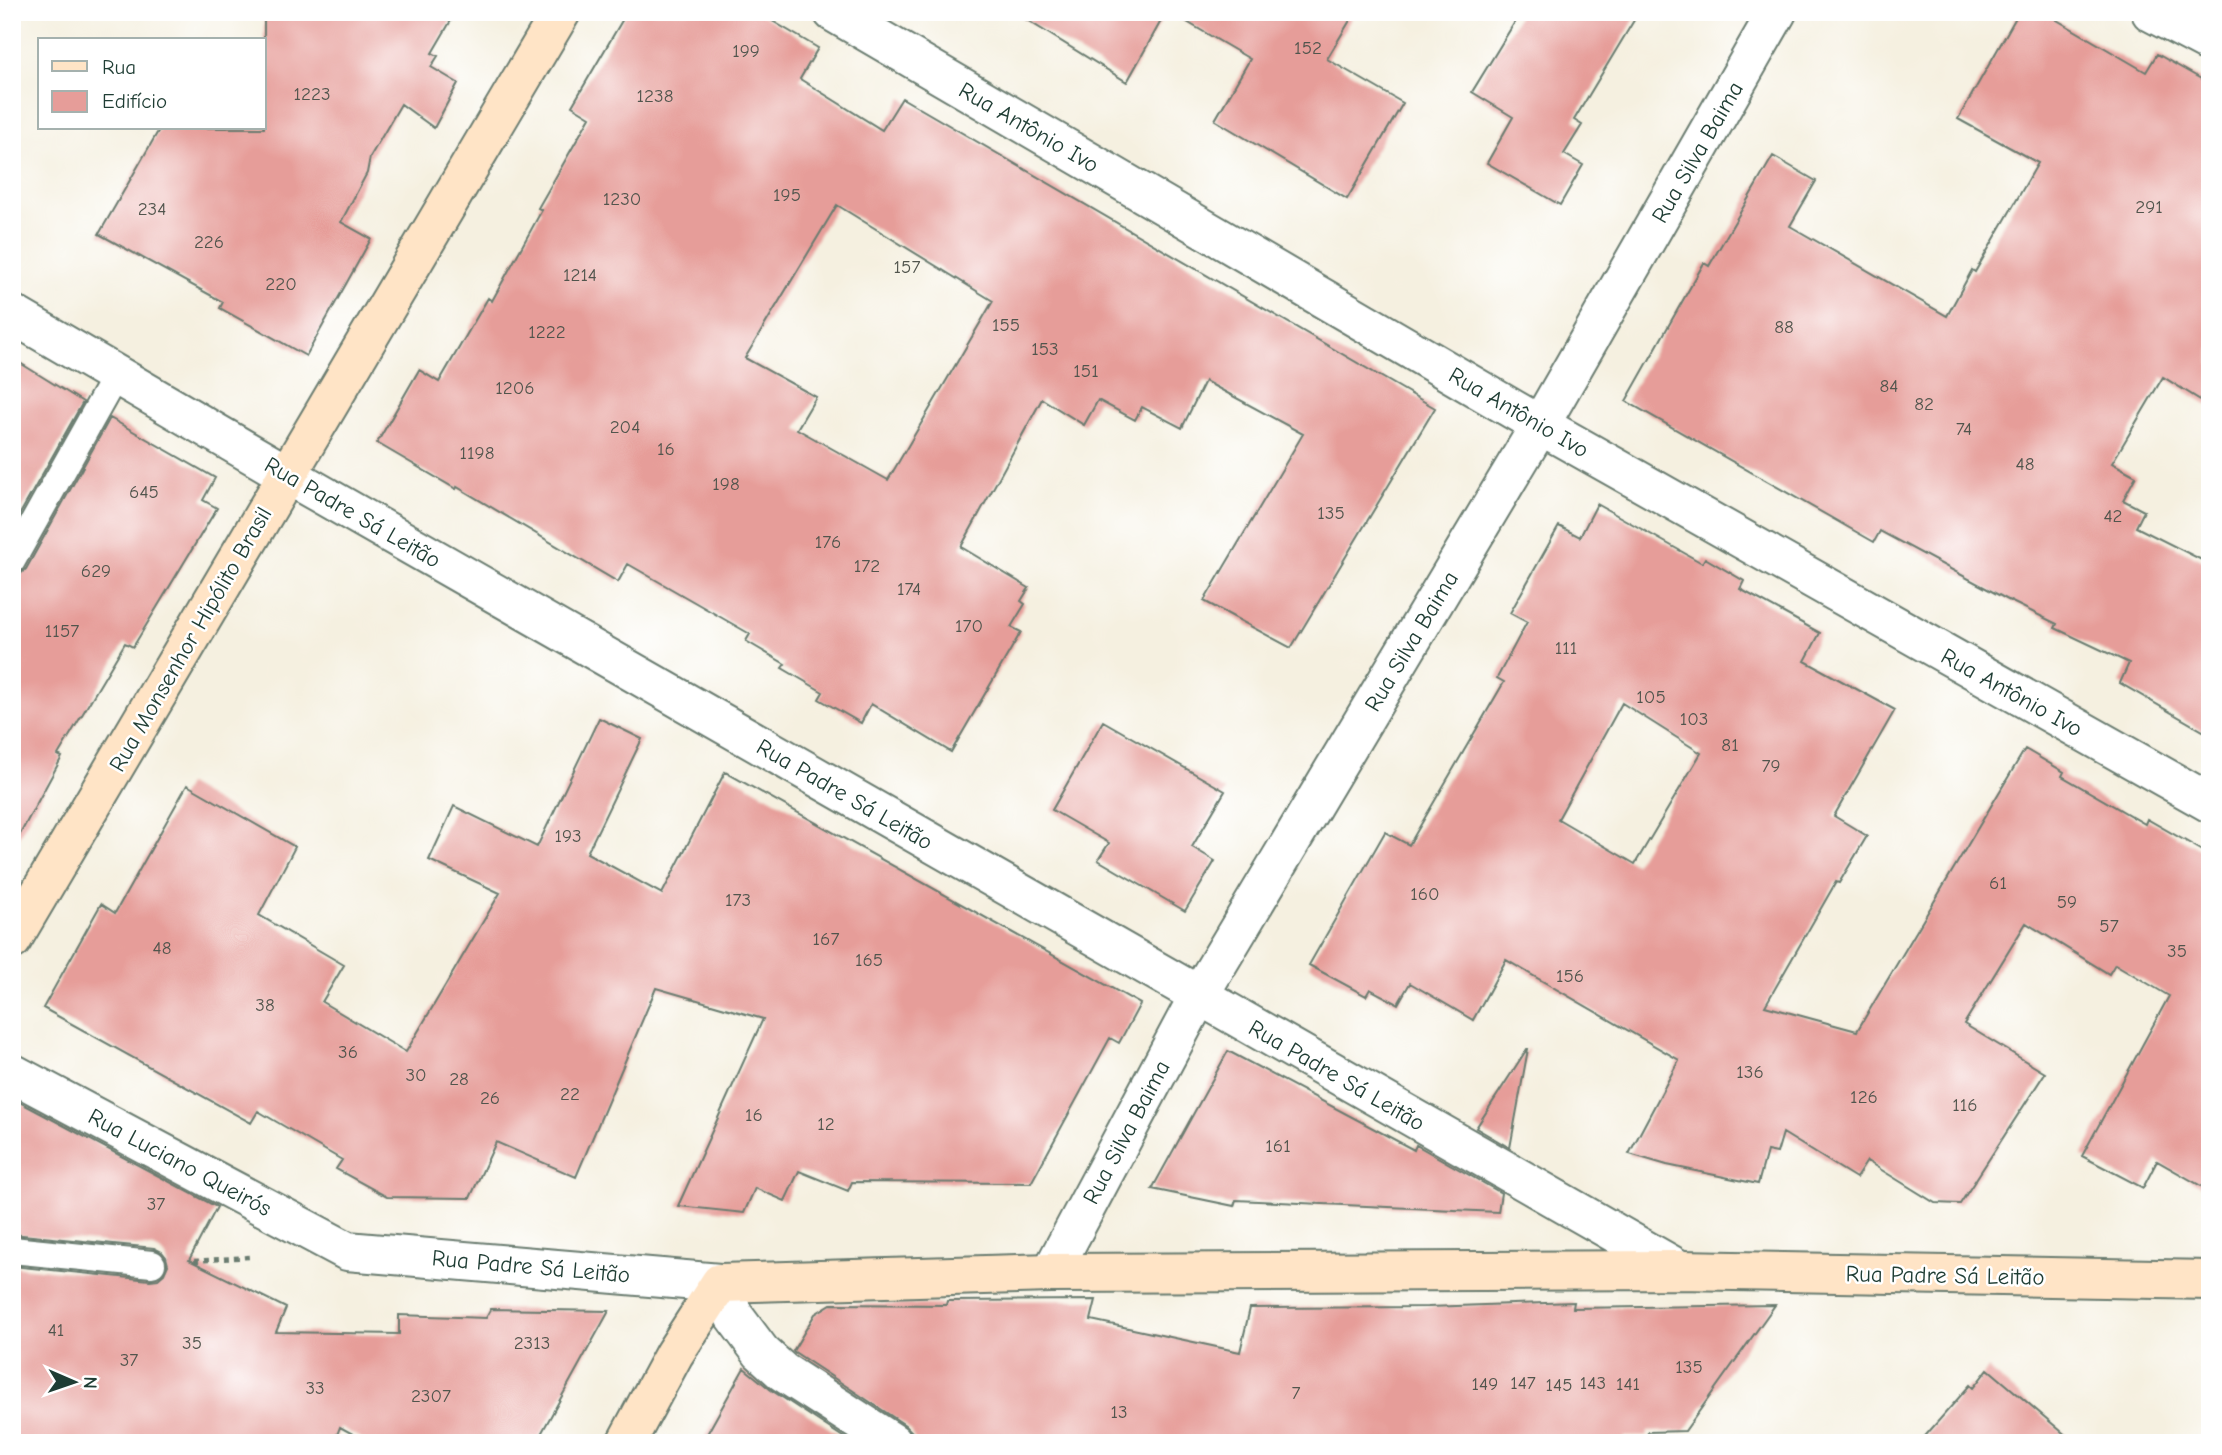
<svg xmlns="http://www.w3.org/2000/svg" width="2222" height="1455" viewBox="0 0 2222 1455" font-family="'Comic Neue',sans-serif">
  <rect width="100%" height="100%" fill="#fff"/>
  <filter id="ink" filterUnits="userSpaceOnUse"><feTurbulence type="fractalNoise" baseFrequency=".0143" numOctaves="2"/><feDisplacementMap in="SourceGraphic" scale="14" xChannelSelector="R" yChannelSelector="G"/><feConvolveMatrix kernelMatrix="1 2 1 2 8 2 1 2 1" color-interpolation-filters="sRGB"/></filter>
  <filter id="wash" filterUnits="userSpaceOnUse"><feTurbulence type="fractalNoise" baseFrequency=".00686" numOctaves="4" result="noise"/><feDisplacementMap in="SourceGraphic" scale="28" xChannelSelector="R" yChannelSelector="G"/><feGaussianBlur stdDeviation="1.57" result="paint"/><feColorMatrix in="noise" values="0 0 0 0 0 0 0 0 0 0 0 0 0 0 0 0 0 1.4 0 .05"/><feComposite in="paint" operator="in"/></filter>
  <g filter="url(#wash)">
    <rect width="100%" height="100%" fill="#f5f0e0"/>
    <g id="blocks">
      <!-- building -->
      <path fill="#e69d99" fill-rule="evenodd" d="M264 12H456L432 53 438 56 431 67 458 83 434 128 401 104 370 157 367 173 341 222 371 239 306 356 220 308 223 302 99 234 160 128H264Z
        M627 12H757L818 48 800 79 882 130 902 98 1435 408 1291 648 1204 601 1303 434 1205 381 1182 428 1142 407 1135 420 1098 400 1084 425 1042 399 961 547 1029 588 1021 601 1025 604 1011 627 1021 632 951 752 871 704 861 723 819 699 823 692 782 668 785 664 746 641 750 634 628 564 618 582 457 487 456 489 377 443 419 370 439 382 488 298 492 301 542 210 538 208 590 117 572 106ZM837 205 993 301 888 480 797 429 816 397 745 358Z
        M1014 12H1166L1127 82Z
        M1170 12H1355L1327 59 1403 103 1347 199 1215 120 1250 59Z
        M1521 12H1639L1574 120 1582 125 1564 154 1583 165 1560 205 1487 163 1513 117 1472 92Z
        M2019 12H2043L2146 72 2157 54 2210 84V406L2163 377 2112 463 2136 476 2123 500 2144 511 2136 527 2210 564V735L2120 683 2129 663 2055 628 2057 624 2008 600 1880 531 1874 542 1626 401 1704 263 1709 266 1773 156 1816 181 1790 226 1947 316 1972 270 1975 272 2038 163 1958 119Z
        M12 358 83 402 12 528Z
        M110 418 215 478 203 500 217 508 133 647 125 643 58 755 62 757 12 849V577L19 575 26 569Z
        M1597 504 1702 563 1705 558 1744 581 1740 589 1820 633 1805 661 1895 710 1834 816 1867 836 1839 883 1836 882 1765 1006 1857 1031 2025 749 2064 772 2062 776 2145 824 2147 819 2210 855V1191L2157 1161 2143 1188 2082 1156 2169 996 2115 964 2109 974 2026 923 1964 1024 2045 1073 1960 1204 1935 1203 1867 1161 1856 1178 1783 1133 1777 1153 1767 1151 1758 1184 1667 1165 1629 1154 1679 1060 1506 960 1473 1020 1410 983 1398 1004 1370 989 1366 996 1309 965 1385 832 1409 845 1504 682 1497 678 1527 622 1510 613 1559 526 1580 537ZM1622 703 1701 753 1635 864 1558 819Z
        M599 718 642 739 587 853 662 894 725 772 1140 1004 1119 1043 1110 1038 1031 1183 852 1182 848 1191 799 1171 785 1201 755 1188 744 1213 678 1206 763 1019 656 988 576 1177 496 1142 470 1198 387 1197 336 1169 342 1160 258 1111 251 1123 43 1008 101 904 115 913 187 785 295 847 259 915 344 965 322 1002 406 1052 500 893 429 860 454 806 537 847Z
        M1103 721 1225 791 1192 847 1215 861 1185 911 1098 860 1109 843 1052 810Z
        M1527 1049H1528L1510 1148 1476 1128Z
        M1228 1051 1414 1150 1416 1145 1501 1193 1498 1212 1236 1200 1234 1206 1152 1189Z
        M12 1098 217 1207 189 1260 286 1308 276 1332 399 1334V1315L486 1318 491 1309 609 1311 536 1443H369L340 1427 334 1443H12V1266L150 1280 158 1279 164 1274 168 1265 166 1257 162 1252 154 1248 12 1234Z
        M1096 1300 1091 1320 1240 1352 1250 1308 1428 1307 1574 1302 1573 1308 1775 1305 1685 1431 1648 1432 1647 1437H1624V1443H915L912 1432 905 1425 793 1351 815 1314 831 1304 946 1305 947 1301Z
        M744 1368 771 1390 852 1443H702Z
        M1988 1369 2075 1443H1919L1970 1385 1973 1388Z"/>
    </g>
  </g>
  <g filter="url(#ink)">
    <use href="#blocks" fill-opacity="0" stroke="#6a7c70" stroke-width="2"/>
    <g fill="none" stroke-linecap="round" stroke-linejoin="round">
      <defs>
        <path id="lane" d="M12 561 116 375
          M12 1250 152 1264"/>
        <path id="street" d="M833 12 1540 425 2210 803
          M2151 12 2210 43
          M12 314 286 474 1680 1270
          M12 1073 347 1251 720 1283 734 1316 761 1352 783 1372 893 1443
          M1051 1273 1198 997 1540 425 1777 12"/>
        <path id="secondary" d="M12 940 561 12
          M626 1443 674 1354 720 1283 1051 1273 1680 1270 2210 1280"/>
      </defs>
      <!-- lane casing -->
      <use href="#lane" stroke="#6a7c70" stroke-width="30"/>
      <!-- street casing -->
      <use href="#street" stroke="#6a7c70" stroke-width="42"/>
      <!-- secondary casing -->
      <use href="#secondary" stroke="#6a7c70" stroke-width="42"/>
      <!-- path -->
      <path stroke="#6a7c70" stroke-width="4.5" stroke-dasharray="5 5" stroke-linecap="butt" d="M194 1261 249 1257"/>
      <!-- lane -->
      <use href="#lane" stroke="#fff" stroke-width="26"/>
      <!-- street -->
      <use href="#street" stroke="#fff" stroke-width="38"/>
      <!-- secondary -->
      <use href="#secondary" stroke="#ffe4c6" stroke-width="38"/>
    </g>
  </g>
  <g text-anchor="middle" stroke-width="5" stroke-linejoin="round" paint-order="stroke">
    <!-- number labels -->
    <g font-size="19" fill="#51554d">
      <text x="1308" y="54">152</text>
      <text x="746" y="57">199</text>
      <text x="312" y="100">1223</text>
      <text x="655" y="102">1238</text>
      <text x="787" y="201">195</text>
      <text x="622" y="205">1230</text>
      <text x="2149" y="213">291</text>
      <text x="152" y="215">234</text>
      <text x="209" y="248">226</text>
      <text x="907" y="273">157</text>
      <text x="580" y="281">1214</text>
      <text x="281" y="290">220</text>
      <text x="1006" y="331">155</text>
      <text x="1784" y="333">88</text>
      <text x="547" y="338">1222</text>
      <text x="1045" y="355">153</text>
      <text x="1086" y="377">151</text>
      <text x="1889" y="392">84</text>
      <text x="515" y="394">1206</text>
      <text x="1924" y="410">82</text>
      <text x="625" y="433">204</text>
      <text x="1964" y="435">74</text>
      <text x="666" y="455">16</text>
      <text x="477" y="459">1198</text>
      <text x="2025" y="470">48</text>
      <text x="726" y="490">198</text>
      <text x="144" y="498">645</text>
      <text x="1331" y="519">135</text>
      <text x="2113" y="522">42</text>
      <text x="828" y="548">176</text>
      <text x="867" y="572">172</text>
      <text x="96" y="577">629</text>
      <text x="909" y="595">174</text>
      <text x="969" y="632">170</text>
      <text x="62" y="637">1157</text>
      <text x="1566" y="654">111</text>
      <text x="1651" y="703">105</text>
      <text x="1694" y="725">103</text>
      <text x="1730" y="751">81</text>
      <text x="1771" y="772">79</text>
      <text x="568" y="842">193</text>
      <text x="1998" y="889">61</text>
      <text x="1425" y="900">160</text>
      <text x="738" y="906">173</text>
      <text x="2067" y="908">59</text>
      <text x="2109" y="932">57</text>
      <text x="826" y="945">167</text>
      <text x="162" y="954">48</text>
      <text x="2177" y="957">35</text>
      <text x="869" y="966">165</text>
      <text x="1570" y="982">156</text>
      <text x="265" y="1011">38</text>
      <text x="348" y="1058">36</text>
      <text x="1750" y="1078">136</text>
      <text x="416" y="1081">30</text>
      <text x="459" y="1085">28</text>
      <text x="570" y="1100">22</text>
      <text x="1864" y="1103">126</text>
      <text x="490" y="1104">26</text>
      <text x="1965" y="1111">116</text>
      <text x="754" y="1121">16</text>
      <text x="826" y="1130">12</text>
      <text x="1278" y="1152">161</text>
      <text x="156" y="1210">37</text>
      <text x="56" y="1336">41</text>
      <text x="192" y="1349">35</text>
      <text x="532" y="1349">2313</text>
      <text x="129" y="1366">37</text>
      <text x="1689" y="1373">135</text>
      <text x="1523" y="1389">147</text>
      <text x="1593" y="1389">143</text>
      <text x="1485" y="1390">149</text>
      <text x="1628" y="1390">141</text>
      <text x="1559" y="1391">145</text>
      <text x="315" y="1394">33</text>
      <text x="1296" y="1399">7</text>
      <text x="431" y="1402">2307</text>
      <text x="1119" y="1418">13</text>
    </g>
    <!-- street labels -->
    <g font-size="23" fill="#1f3d34" stroke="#fff">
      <text transform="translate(1029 127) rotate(30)" y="8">Rua Antônio Ivo</text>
      <text transform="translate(1697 152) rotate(-60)" y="8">Rua Silva Baima</text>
      <text transform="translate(1519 412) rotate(30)" y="8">Rua Antônio Ivo</text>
      <text transform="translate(353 512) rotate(30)" y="8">Rua Padre Sá Leitão</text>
      <text transform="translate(190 639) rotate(-60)" y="8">Rua Monsenhor Hipólito Brasil</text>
      <text transform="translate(1411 641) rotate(-59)" y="8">Rua Silva Baima</text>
      <text transform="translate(2012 692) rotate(29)" y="8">Rua Antônio Ivo</text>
      <text transform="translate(845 794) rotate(30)" y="8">Rua Padre Sá Leitão</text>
      <text transform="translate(1337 1075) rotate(30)" y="8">Rua Padre Sá Leitão</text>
      <text transform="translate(1126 1132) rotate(-62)" y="8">Rua Silva Baima</text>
      <text transform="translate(180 1162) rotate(28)" y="8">Rua Luciano Queirós</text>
      <text transform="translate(531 1266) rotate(5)" y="8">Rua Padre Sá Leitão</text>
      <text transform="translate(1945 1275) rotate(1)" y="8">Rua Padre Sá Leitão</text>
    </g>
  </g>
  <!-- margin -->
  <rect width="2222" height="1455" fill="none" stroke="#fff" stroke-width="42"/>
  <!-- legend -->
  <rect x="38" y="38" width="228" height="91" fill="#ffffff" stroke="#a5b1ae" stroke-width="2"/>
  <rect x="52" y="61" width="35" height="10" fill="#ffe4c6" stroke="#a5b1ae" stroke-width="2"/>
  <text x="102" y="74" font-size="21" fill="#1f3d34">Rua</text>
  <rect x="52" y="91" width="35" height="21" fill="#e69d99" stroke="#a5b1ae" stroke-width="2"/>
  <text x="102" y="108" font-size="21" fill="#1f3d34">Edifício</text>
  <!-- north arrow -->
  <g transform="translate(74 1382) rotate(92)" stroke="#ffffff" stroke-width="5" paint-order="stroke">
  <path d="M0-5L12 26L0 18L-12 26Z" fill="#1f3d34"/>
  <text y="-10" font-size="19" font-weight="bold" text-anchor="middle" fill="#1f3d34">N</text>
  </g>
</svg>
